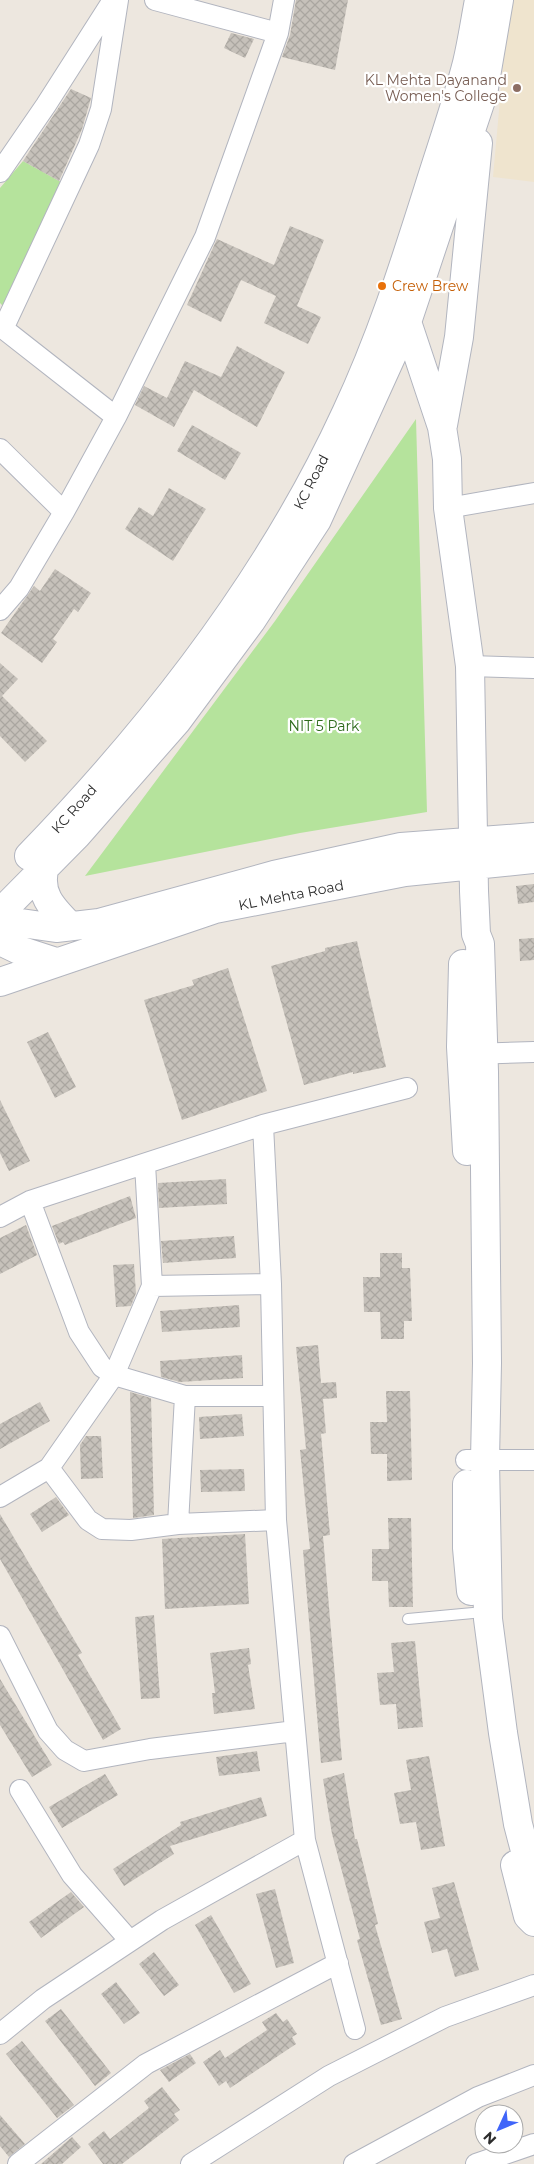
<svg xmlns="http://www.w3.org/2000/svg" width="534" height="2164" viewBox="0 0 534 2164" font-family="Montserrat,sans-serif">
  <defs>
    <pattern id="building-cross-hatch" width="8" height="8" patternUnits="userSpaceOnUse" patternTransform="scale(1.25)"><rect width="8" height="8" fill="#c6c1ba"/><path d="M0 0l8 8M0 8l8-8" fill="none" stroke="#aaa6a0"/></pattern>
  </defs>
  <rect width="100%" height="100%" fill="#ede7df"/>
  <!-- education -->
  <path fill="#efe4ce" d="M509 0H534V182L493 177Z"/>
  <!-- park -->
  <path fill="#b5e39c" d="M23 161 61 182 3 306 0 303V188Z
    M416 419 427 812 300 833 85 876 275 621Z"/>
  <!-- building -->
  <path fill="url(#building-cross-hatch)" d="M296 0H348L335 70 282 57 290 35Z
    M231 33 254 39 245 58 224 48Z
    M71 89 91 98 82 129 59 181 23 161Z
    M290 226 324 240 297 306 321 317 308 344 264 323 276 296 241 280 221 322 187 305 217 239 274 265Z
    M237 346 285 372 257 427 194 390 174 427 135 405 144 386 167 398 185 361 221 377Z
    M192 425 241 453 225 480 177 451Z
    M169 488 206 509 173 561 125 529 139 507 153 516Z
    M55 569 91 593 78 612 74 609 53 639 57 642 42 663 1 633 34 586 40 591Z
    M0 663 18 679 2 696 47 741 25 762 0 736Z
    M534 884V902L518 904 516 886Z
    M534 938V960L520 961 519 939Z
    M357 941 386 1067 353 1074V1072L304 1085 271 966 325 951V948Z
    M228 968 267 1091 182 1120 144 1000 194 985 192 980Z
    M48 1032 76 1087 55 1098 27 1042Z
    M0 1100 30 1161 9 1171 0 1153Z
    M226 1179 227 1204 159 1208 158 1183Z
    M130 1196 136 1218 65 1245 63 1242 59 1244 52 1226Z
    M26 1225 37 1255 0 1274V1238Z
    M234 1236 236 1258 163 1263 161 1241Z
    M380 1253H402V1268H410L412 1321H404V1339H381L380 1312H364L363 1277H380Z
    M134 1264 136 1293 131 1306 116 1307 113 1265Z
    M239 1305 240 1327 162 1332 160 1311Z
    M318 1345 321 1383 336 1382 337 1398 323 1399 326 1433 321 1434 330 1535 323 1536 342 1760 321 1763 303 1550 310 1549 300 1450 306 1449 296 1347Z
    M242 1355 243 1378 180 1382 161 1377 160 1361Z
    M386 1391H410L412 1480 387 1481V1454H371L370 1422H387Z
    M130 1392 151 1398 154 1515 133 1518Z
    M40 1402 50 1421 0 1449V1424Z
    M242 1414 244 1436 200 1439 199 1417Z
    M86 1436H101L103 1478 81 1479 80 1445Z
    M244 1469 245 1491 201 1492 200 1470Z
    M56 1497 69 1515 42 1532 30 1514Z
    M0 1514 82 1653 78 1655 121 1729 103 1740 0 1559Z
    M388 1518H411L413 1607H389L388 1581H372V1549H389Z
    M245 1534 249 1604 165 1609 162 1539Z
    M154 1615 160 1698 141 1699 135 1617Z
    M415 1641 423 1727 398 1729 396 1704 380 1705 377 1673 394 1672 391 1643Z
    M249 1648 251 1664 248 1665 255 1709 214 1714 212 1693H215L210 1653Z
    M0 1679 52 1765 32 1777 0 1725Z
    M257 1751 260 1771 219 1776 216 1757Z
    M429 1756 445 1846 421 1850 416 1822 400 1824 394 1793 411 1790 406 1760Z
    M344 1773 355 1839H357L378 1924 375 1925 402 2019 381 2025 357 1940 360 1939 332 1834 323 1779Z
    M105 1774 118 1795 62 1828 49 1807Z
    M261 1797 267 1816 170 1846 174 1854 124 1886 113 1869 181 1825 180 1822Z
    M454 1882 479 1970 455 1977 447 1949 432 1953 424 1922 440 1918 432 1888Z
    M275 1889 294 1963 276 1968 256 1894Z
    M71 1892 84 1907 41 1938 29 1922Z
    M211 1915 251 1984 234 1993 195 1925Z
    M154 1952 179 1985 164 1996 139 1964Z
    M116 1982 140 2013 124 2024 101 1994Z
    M61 2009 111 2073 95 2086 45 2021Z
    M276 2013 283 2022 287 2019 297 2034 292 2037 296 2044 230 2088 226 2081 219 2086 203 2062 220 2050 225 2058 267 2030 262 2022Z
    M22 2041 74 2105 57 2118 6 2054Z
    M190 2054 196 2063 169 2082 160 2070Z
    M162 2087 180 2110 174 2114 179 2120 122 2164H103L88 2144 104 2131 110 2139 149 2108 144 2101Z
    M0 2115 25 2144 9 2157 0 2146Z
    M72 2137 81 2147 62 2164H41Z"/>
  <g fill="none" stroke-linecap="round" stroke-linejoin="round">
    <defs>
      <path id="lane" d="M408 1619 473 1613"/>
      <path id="street" d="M155 0 278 33
        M0 172 46 105 113 0
        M0 326 116 417
        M3 329 89 145 101 109 118 0
        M0 449 64 512
        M448 508 534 493
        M0 610 19 588 64 512 116 417 205 237 278 33 284 0
        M470 666 534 668
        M471 1054 534 1052
        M263 1125 271 1284 276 1520 305 1840 355 2029
        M145 1164 152 1286
        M30 1201 79 1332 102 1367 114 1375 185 1396H273
        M0 1217 30 1201 263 1125 407 1088
        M466 1460H534
        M49 1468 88 1520 102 1529 131 1530 178 1524 276 1520
        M0 1497 49 1468 114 1375 152 1286 271 1284
        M178 1524 185 1396
        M0 1636 48 1731 65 1750 84 1761 150 1749 295 1731
        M20 1790 72 1875 130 1941
        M0 2034 43 1999 162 1920 305 1840
        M18 2164 146 2064 338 1963
        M191 2164 329 2076 445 2017 534 1985
        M354 2164 478 2097 534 2075
        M476 2164 534 2144"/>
      <path id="secondary" d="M394 299 407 322 442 427 447 459 448 508 470 666 474 891 476 934 480 944 484 1072 487 1363 485 1460 488 1619 503 1733 518 1824 534 1885
        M443 425 459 337 478 143
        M29 856C155 726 270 578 346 413 380 341 404 266 428 190 441 148 456 106 467 63 472 42 475 21 479 0
        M45 866C37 893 52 908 70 926
        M0 913 76 836 177 721 251 621 317 520 407 322 483 94 499 0
        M0 917 7 921 56 928 99 923 274 875 401 847 534 837
        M0 941 19 950 56 962
        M463 964 461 1047 467 1151
        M0 982 215 909 405 872 534 859
        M467 1484V1548L471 1591
        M515 1865 528 1916 534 1922"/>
    </defs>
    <!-- lane casing -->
    <use href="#lane" stroke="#b2b5bf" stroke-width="12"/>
    <!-- street casing -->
    <use href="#street" stroke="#b2b5bf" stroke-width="22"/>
    <!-- secondary casing -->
    <use href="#secondary" stroke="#b2b5bf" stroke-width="30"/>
    <!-- lane -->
    <use href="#lane" stroke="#fff" stroke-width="10"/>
    <!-- street -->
    <use href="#street" stroke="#fff" stroke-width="20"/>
    <!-- secondary -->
    <use href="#secondary" stroke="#fff" stroke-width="28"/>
  </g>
  <!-- markers -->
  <circle fill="#8d6e63" stroke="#fff" stroke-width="2" cx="517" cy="88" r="5"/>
  <circle fill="#e8710a" stroke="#fff" stroke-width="2" cx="382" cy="286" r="5"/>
  <g text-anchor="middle" stroke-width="4.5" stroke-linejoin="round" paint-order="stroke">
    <!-- education labels -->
    <g font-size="14" fill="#785e54" stroke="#fff" text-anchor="end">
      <text x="507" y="85">KL Mehta Dayanand<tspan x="507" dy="16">Women's College</tspan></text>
    </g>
    <!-- food labels -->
    <g font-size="14" fill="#c56008" stroke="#fff" text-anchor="start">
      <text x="392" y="291">Crew Brew</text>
    </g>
    <!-- street labels -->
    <g font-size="14" fill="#2c2c2c" stroke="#fff">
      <text transform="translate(311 482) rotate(-63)" y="5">KC Road</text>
      <text transform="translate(74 809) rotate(-48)" y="5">KC Road</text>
      <text transform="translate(291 895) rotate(-11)" y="5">KL Mehta Road</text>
    </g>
    <!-- park labels -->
    <g font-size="14" fill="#2d6a1b" stroke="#fff">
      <text x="324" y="731">NIT 5 Park</text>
    </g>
  </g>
  <!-- north arrow -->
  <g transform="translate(499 2129) rotate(226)"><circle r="24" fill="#ffffff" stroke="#ababab"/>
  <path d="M0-4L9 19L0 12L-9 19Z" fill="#4065f9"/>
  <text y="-8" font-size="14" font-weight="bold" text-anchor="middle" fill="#2c2c2c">N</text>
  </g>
</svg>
